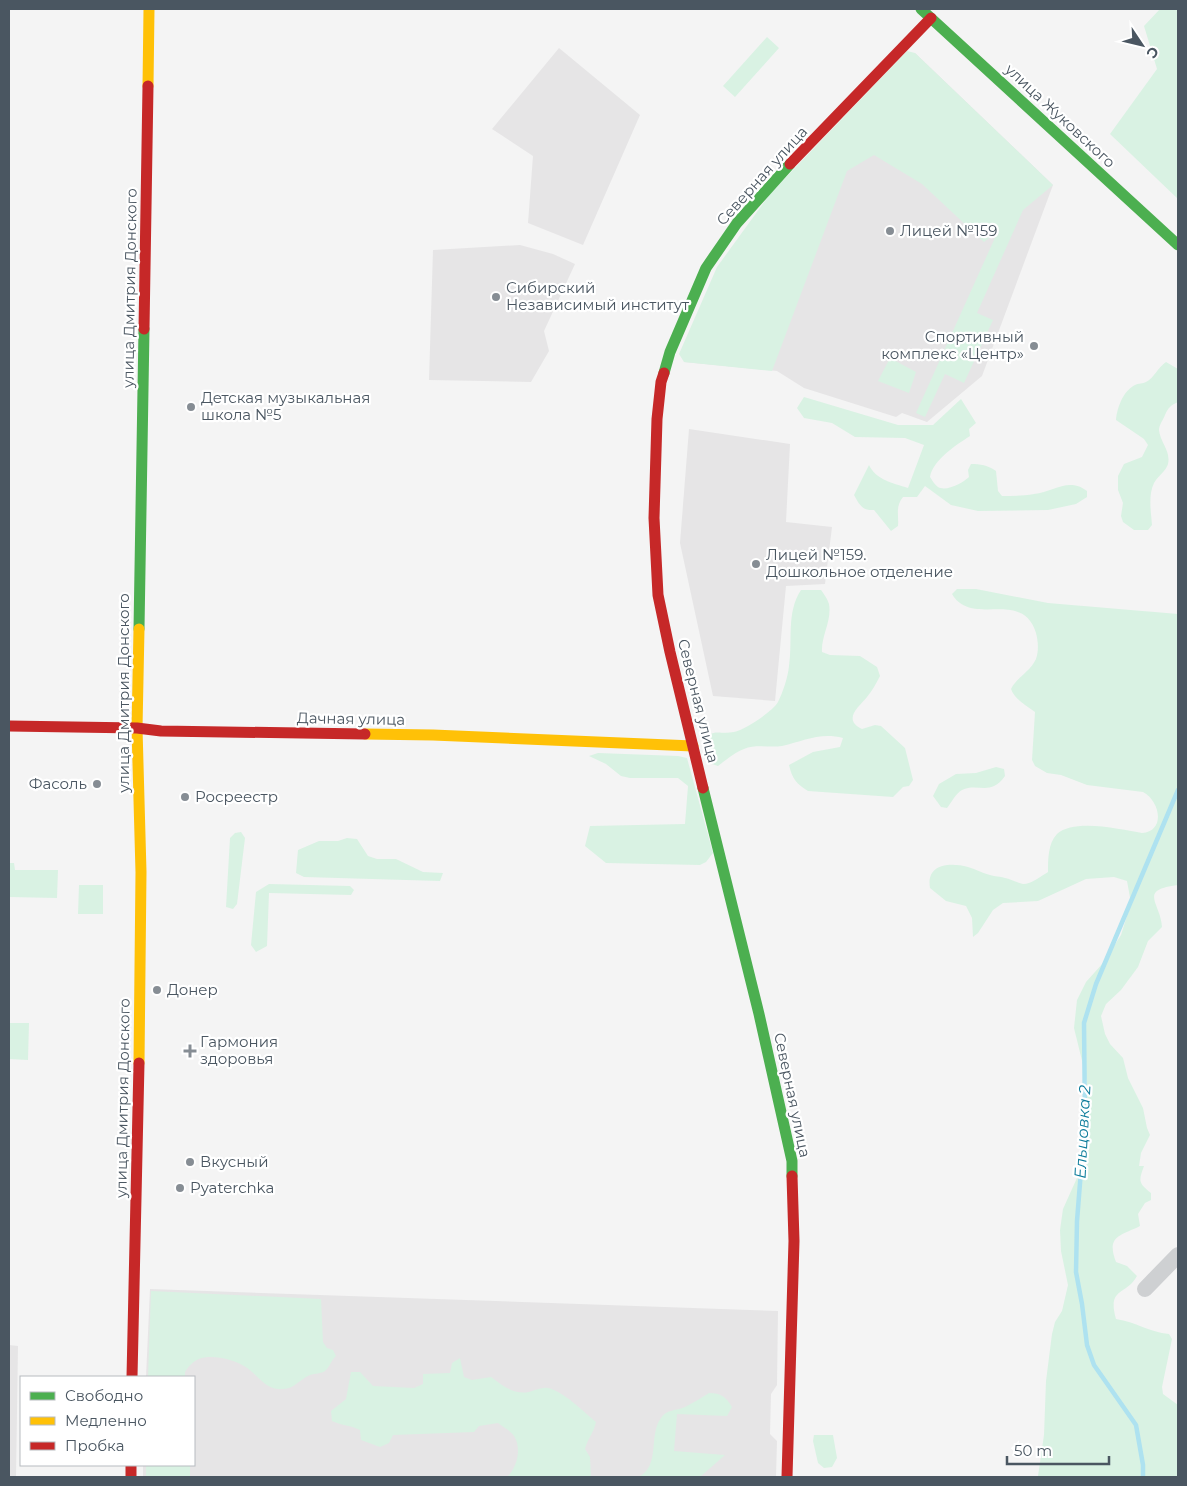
<svg xmlns="http://www.w3.org/2000/svg" width="1187" height="1486" viewBox="0 0 1187 1486" font-family="Montserrat,sans-serif">
  <rect width="100%" height="100%" fill="#f4f4f4"/>
  <!-- education -->
  <path fill="#e6e5e6" d="M559 48 640 115 583 245 528 223 533 156 492 129Z
    M915 53 1053 185 982 376 927 422 902 413 896 417 804 388 777 371 684 362Z
    M520 245 553 254 575 264 544 331 549 351 531 382 429 380 433 250Z
    M689 429 790 444 786 522 832 527 825 584 786 586 775 701 713 696 680 543Z
    M150 1289 778 1311 777 1385 771 1394 770 1434 777 1441 776 1477H143V1465H194V1377H146Z
    M9 1345 18 1346 16 1477H9Z"/>
  <!-- green -->
  <path fill="#d9f2e3" d="M1160 9H1178V199L1110 134 1157 69 1144 26Z
    M767 37 779 48 735 97 723 86Z
    M907 51 915 53 1053 185 1023 210 977 313 993 320 964 383 945 374 925 417 916 413 998 231 984 242 922 184 874 155 847 171 772 371 684 362 679 354 717 267 770 194Z
    M890 358 916 372 909 393 878 381Z
    M1166 362 1178 369V402C1171 405 1168 408 1165 415 1163 420 1159 425 1159 430 1160 442 1171 451 1168 464 1166 471 1158 476 1154 483 1148 495 1151 512 1152 525L1148 530H1134L1123 522 1121 516 1123 503 1118 490V476L1124 464 1142 457 1148 445 1144 439 1116 420C1117 408 1123 391 1135 385 1138 383 1143 384 1146 382 1154 378 1158 367 1166 362Z
    M804 397 898 425H933L961 399 976 423 969 429 970 436C956 445 933 460 930 477 932 480 935 485 938 487 946 492 963 483 969 477L968 470 971 464C980 464 988 465 996 471L998 491 1002 496C1012 496 1023 496 1034 494 1054 492 1068 477 1087 491V497L1076 504 1048 510 978 511 951 505 925 486 917 497H903C895 507 899 515 898 526L891 531 874 510C862 511 859 504 854 495L869 465C876 480 893 483 908 488L924 445 905 438 855 437 832 423 804 418 797 408Z
    M957 589H976L1048 603 1178 614V885C1137 890 1161 903 1162 927L1148 941 1138 967 1121 990 1106 1004 1101 1016 1105 1034 1110 1044 1123 1058 1128 1078 1143 1108 1147 1128 1150 1135 1141 1153 1139 1166H1144C1138 1182 1139 1183 1151 1193V1200L1145 1203 1138 1214 1140 1226C1120 1236 1106 1236 1116 1262L1127 1266 1137 1276C1126 1296 1107 1287 1116 1319 1136 1322 1149 1332 1169 1334L1172 1339 1162 1387 1163 1394 1178 1405V1477L1038 1476 1044 1435 1046 1381 1052 1334 1055 1322 1062 1311 1068 1285 1061 1251 1060 1230 1063 1209 1081 1169 1082 1163 1080 1135 1086 1101 1087 1081 1074 1028 1077 1000 1086 982 1103 963 1121 935 1131 903 1127 881 1114 877 1086 879 1038 901 1003 903 993 910 978 933 973 937 972 918 966 906 946 901 930 888C926 864 949 862 968 867 975 869 982 873 990 875 995 877 1000 876 1005 878 1011 879 1017 883 1023 884 1032 884 1041 876 1048 872 1048 860 1048 843 1057 834 1075 818 1122 830 1142 833 1166 831 1160 801 1143 792L1087 785 1061 775 1047 773 1035 766 1032 760 1035 712C1026 705 1015 700 1011 689 1017 677 1030 672 1036 659 1039 650 1038 641 1036 633 1022 588 972 628 952 594Z
    M801 590H821C824 594 828 600 829 604 832 621 821 636 822 652L830 655 860 656 877 667 880 676C876 684 872 691 867 697 859 707 842 719 862 729L875 725 881 726 905 748 913 780 909 786 903 787 893 797 808 791C797 784 792 779 789 765L813 752 840 747 843 738C820 732 804 741 782 746 770 748 756 744 744 749 735 752 726 760 718 766L709 763 702 745C712 726 717 735 734 732 745 730 772 712 778 702 783 692 788 677 789 666 793 640 786 613 801 590Z
    M598 753 678 756 687 758 713 853 706 862 700 865 606 863 585 846 590 826 685 824 688 786 678 778H630L621 776 606 764 589 756Z
    M996 767 1004 769 1005 776C990 797 978 782 962 790 956 793 951 803 947 808L941 807 933 796 939 784 956 774 976 773Z
    M241 832 245 838 237 904 233 909 226 907 230 838 235 833Z
    M347 838 357 839 368 856 377 859H396L423 872 443 873 440 881 304 877 296 873 298 850 319 841H338Z
    M9 863H14L15 870H58L57 898 9 897Z
    M269 884 350 886 354 890 351 895 269 893 267 946 256 952 251 945 256 892Z
    M79 885H103V914H78Z
    M9 1023H29L28 1060 9 1059Z
    M151 1291 321 1299 323 1342 327 1348 333 1350 336 1356C331 1360 330 1367 325 1371 321 1374 315 1373 310 1375 300 1379 294 1389 283 1389 265 1391 258 1374 244 1366 233 1359 211 1354 199 1359 193 1361 188 1367 185 1372V1377H148Z
    M460 1358 464 1377 472 1380 491 1377C503 1386 514 1395 529 1392 536 1390 542 1387 548 1388 563 1391 584 1412 596 1422 594 1432 588 1438 585 1449L590 1457 591 1477H507C517 1468 522 1448 514 1436 511 1431 503 1427 498 1423L479 1426 474 1432 393 1435 389 1443 380 1447 361 1440 360 1430C351 1425 342 1426 332 1421L331 1411 346 1399 351 1372H360L373 1386 414 1388 423 1384V1374L450 1373 452 1363Z
    M709 1393C721 1393 726 1397 732 1407L727 1416 677 1414 674 1451 725 1455 700 1477H638C661 1467 648 1435 661 1418 667 1409 676 1411 685 1407 693 1403 701 1398 709 1393Z
    M814 1435H833L837 1458 832 1467 824 1468 818 1463 813 1441Z
    M146 1465H190V1477H146Z"/>
  <g fill="none" stroke-linecap="round" stroke-linejoin="round">
    <!-- stream -->
    <path stroke="#aee2f0" stroke-width="4.5" d="M1143 1477V1465L1136 1425 1094 1365 1087 1345 1082 1304 1076 1272 1077 1221 1085 1120 1084 1023 1096 984 1178 790"/>
    <!-- street -->
    <path stroke="#ced0d2" stroke-width="16" d="M1145 1289 1178 1255"/>
    <!-- fast -->
    <path stroke="#4caf50" stroke-width="11" d="M921 9 1178 245
      M664 373 670 352 706 268 737 223 790 164
      M139 629 144 329
      M703 788 759 1014 792 1161V1176"/>
    <!-- slow -->
    <path stroke="#ffc107" stroke-width="11" d="M148 86 149 9
      M139 629 137 728 141 872 139 1063
      M365 734 433 735 693 746"/>
    <!-- jam -->
    <path stroke="#c62828" stroke-width="11" d="M790 164 931 18
      M144 329 148 86
      M664 373 661 382 657 419 654 518 658 595 670 652 703 788
      M9 726 137 728 161 731 365 734
      M132 1377 139 1063
      M131 1465V1477
      M787 1477 794 1241 792 1176"/>
  </g>
  <!-- markers -->
  <g fill="#868d94" stroke="#fff" stroke-width="2">
    <circle cx="890" cy="231" r="5"/>
    <circle cx="496" cy="297" r="5"/>
    <circle cx="1034" cy="346" r="5"/>
    <circle cx="191" cy="407" r="5"/>
    <circle cx="756" cy="564" r="5"/>
    <circle cx="97" cy="784" r="5"/>
    <circle cx="185" cy="797" r="5"/>
    <circle cx="157" cy="990" r="5"/>
    <path d="M187.5 1043.5h5v5h5v5h-5v5h-5v-5h-5v-5h5z"/>
    <circle cx="190" cy="1162" r="5"/>
    <circle cx="180" cy="1188" r="5"/>
  </g>
  <g text-anchor="middle" stroke-width="4.5" stroke-linejoin="round" paint-order="stroke">
    <!-- street labels -->
    <g font-size="15" fill="#4a5661" stroke="#fff">
      <text transform="translate(1060 116) rotate(43)" y="5">улица Жуковского</text>
      <text transform="translate(762 176) rotate(-48)" y="5">Северная улица</text>
      <text transform="translate(130 288) rotate(-89)" y="5">улица Дмитрия Донского</text>
      <text transform="translate(124 693) rotate(-90)" y="5">улица Дмитрия Донского</text>
      <text transform="translate(698 701) rotate(76)" y="5">Северная улица</text>
      <text transform="translate(351 719) rotate(1)" y="5">Дачная улица</text>
      <text transform="translate(792 1095) rotate(78)" y="5">Северная улица</text>
      <text transform="translate(123 1098) rotate(-89)" y="5">улица Дмитрия Донского</text>
    </g>
    <!-- poi labels -->
    <g font-size="15" fill="#4a5661" stroke="#fff" text-anchor="start">
      <text x="900" y="236">Лицей №159</text>
      <text x="506" y="293">Сибирский<tspan x="506" dy="17">Независимый институт</tspan></text>
      <text x="1024" y="342" text-anchor="end">Спортивный<tspan x="1024" dy="17">комплекс «Центр»</tspan></text>
      <text x="201" y="403">Детская музыкальная<tspan x="201" dy="17">школа №5</tspan></text>
      <text x="766" y="560">Лицей №159.<tspan x="766" dy="17">Дошкольное отделение</tspan></text>
      <text x="87" y="789" text-anchor="end">Фасоль</text>
      <text x="195" y="802">Росреестр</text>
      <text x="167" y="995">Донер</text>
      <text x="200" y="1047">Гармония<tspan x="200" dy="17">здоровья</tspan></text>
      <text x="200" y="1167">Вкусный</text>
      <text x="190" y="1193">Pyaterchka</text>
    </g>
    <!-- water labels -->
    <g font-size="16" font-style="italic" fill="#0c7c9b" stroke="#fff">
      <text transform="translate(1082 1132) rotate(-87)" y="6">Ельцовка 2</text>
    </g>
  </g>
  <!-- border -->
  <rect width="1187" height="1486" fill="none" stroke="#4a5661" stroke-width="20"/>
  <!-- legend -->
  <rect x="20" y="1376" width="175" height="90" fill="#ffffff" stroke="#b7bbc0"/>
  <rect x="30" y="1392" width="25" height="8" fill="#4caf50" stroke="#b7bbc0"/>
  <text x="65" y="1401" font-size="15" fill="#4a5661">Свободно</text>
  <rect x="30" y="1417" width="25" height="8" fill="#ffc107" stroke="#b7bbc0"/>
  <text x="65" y="1426" font-size="15" fill="#4a5661">Медленно</text>
  <rect x="30" y="1442" width="25" height="8" fill="#c62828" stroke="#b7bbc0"/>
  <text x="65" y="1451" font-size="15" fill="#4a5661">Пробка</text>
  <!-- north arrow -->
  <g transform="translate(1142 45) rotate(125)" stroke="#ffffff" stroke-width="4" paint-order="stroke">
  <path d="M0-4L9 19L0 12L-9 19Z" fill="#4a5661"/>
  <text y="-8" font-size="14" font-weight="bold" text-anchor="middle" fill="#4a5661">С</text>
  </g>
  <!-- scale -->
  <path d="M1007 1456v8h102v-8" fill="none" stroke="#4a5661" stroke-width="2.5"/>
  <text x="1014" y="1456" font-size="15" fill="#4a5661" stroke="#ffffff" stroke-width="4" paint-order="stroke">50 m</text>
</svg>
